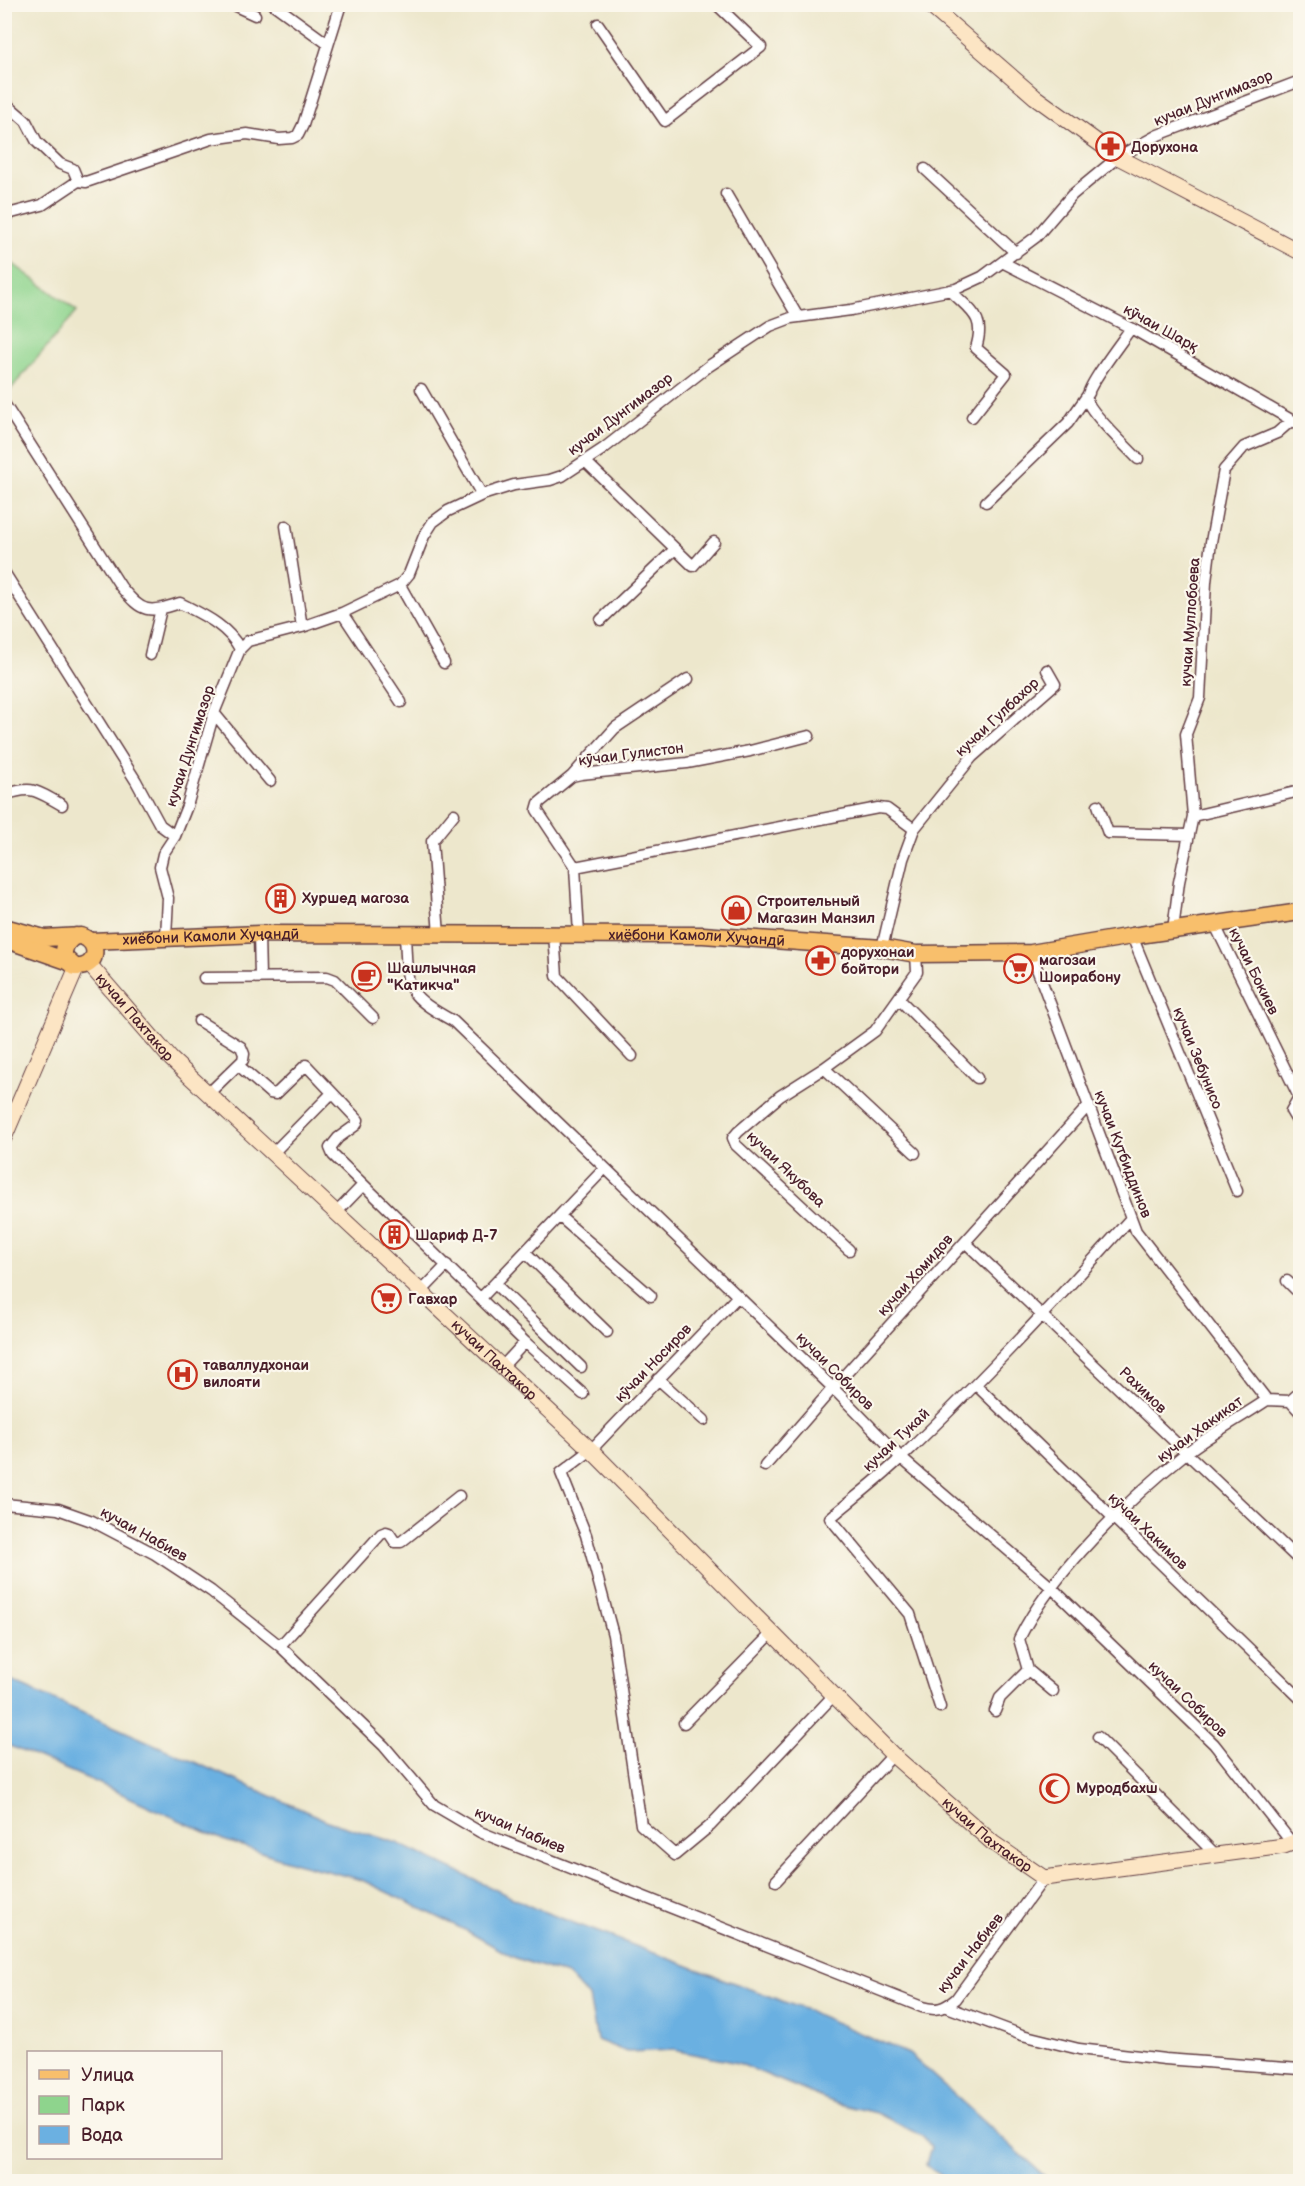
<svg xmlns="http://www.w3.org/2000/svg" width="1305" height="2186" viewBox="0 0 1305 2186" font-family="'Balsamiq Sans',sans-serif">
  <rect width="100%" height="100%" fill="#fbf7ec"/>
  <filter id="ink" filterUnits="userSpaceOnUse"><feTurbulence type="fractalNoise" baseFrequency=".0167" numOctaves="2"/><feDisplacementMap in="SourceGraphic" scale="12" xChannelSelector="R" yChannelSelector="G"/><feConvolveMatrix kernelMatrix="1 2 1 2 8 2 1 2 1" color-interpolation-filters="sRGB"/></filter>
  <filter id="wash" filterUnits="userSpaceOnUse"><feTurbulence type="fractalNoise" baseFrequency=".008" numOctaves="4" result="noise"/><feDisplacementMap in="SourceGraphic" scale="24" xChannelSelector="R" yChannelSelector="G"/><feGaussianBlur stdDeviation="1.35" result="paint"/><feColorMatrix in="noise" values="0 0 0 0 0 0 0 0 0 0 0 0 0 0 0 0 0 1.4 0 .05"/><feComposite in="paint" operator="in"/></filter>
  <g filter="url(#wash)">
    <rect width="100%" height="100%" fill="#ede7cc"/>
    <!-- green -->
    <path fill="#8ed48d" stroke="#6c7a5c" stroke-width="1.5" d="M5 258 77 311 5 396Z"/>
    <!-- water -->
    <path fill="#6bb0e1" stroke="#5a6886" stroke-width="1.5" d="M4 1678 330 1822 397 1843 534 1908 806 2010 909 2054 1050 2181H949L926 2165 931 2147 924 2137 877 2113 835 2103 738 2063 673 2050 627 2052 597 2040 589 1997 567 1975 513 1957 467 1931 362 1880 296 1863 223 1840 96 1782 5 1744Z"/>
  </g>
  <g filter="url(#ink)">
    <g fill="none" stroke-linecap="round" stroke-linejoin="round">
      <defs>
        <path id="street" d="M231 4 255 15
          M273 4 328 44
          M598 24 665 121 761 47 716 4
          M4 102 26 121 37 142 60 164 73 169 78 181
          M925 169 1016 253
          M726 194 798 317
          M4 215 42 205 78 181 86 182 211 139 247 134 279 139 292 138 298 135 303 125 341 4
          M1004 263 1131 328 1300 425
          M950 290C971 312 986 316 976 348L1006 374 972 417
          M1131 328C1123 340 1086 387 1087 399 1088 411 1129 449 1138 459
          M421 389 482 495
          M5 405 121 587C143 614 148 613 180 603 203 615 227 625 240 649
          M585 461 693 566 714 542
          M986 502 1068 423 1089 393
          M286 526 302 627
          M4 572 136 781 160 825 175 836
          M400 585 444 663
          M342 613 401 702
          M601 620 675 549
          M150 655 161 609
          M214 713 270 781
          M572 776 615 728 688 679
          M4 795C34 785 36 791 62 805
          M1098 805 1108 833 1189 835
          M1193 816 1300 791
          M575 867 537 810 539 803 572 776 581 774 687 763 750 751 809 736
          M1215 925 1299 1097 1291 1111 1300 1126
          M1173 930 1179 882 1193 816 1186 734 1200 698 1206 582 1211 542 1224 470 1244 447 1277 433 1292 420
          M259 934 260 977
          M554 934 557 976 632 1056
          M579 934 575 867 878 808 887 809 914 829
          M405 935C408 990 403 993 453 1021L833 1388 901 1458 1051 1587 1214 1744 1292 1843
          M439 935 432 841 454 814
          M1132 936 1237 1191
          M166 937 168 898 160 867 163 854 175 836 187 806 214 713 240 649 248 641 302 627 342 613 400 585 409 574 424 536 433 522 448 511 482 495 514 485 550 480 562 476 603 449 709 366 770 326 791 318 851 310 956 289 982 277 1036 237 1072 195 1118 157 1158 135 1300 81
          M882 948 903 859 914 829 972 757 1055 684 1047 670
          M1031 953 1136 1231 1267 1400 1290 1401 1300 1412
          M204 978 327 977 335 980 373 1018
          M899 999 977 1078
          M199 1021 241 1047 244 1054 243 1060 208 1094
          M238 1065 270 1093 276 1094 306 1065 358 1120 356 1125 338 1138 330 1148 333 1155 525 1342 583 1394
          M824 1068 915 1153
          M272 1154 332 1093
          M336 1213 363 1185
          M559 1216 651 1296
          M965 1242 1300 1561
          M849 1250 736 1145 733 1138 738 1132 780 1096 824 1068 875 1031 917 972 916 954
          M525 1252 607 1332
          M1287 1281 1300 1294
          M495 1284 581 1367
          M421 1292 447 1265
          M738 1296 591 1450 561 1473 586 1535 613 1635 641 1825 675 1855 710 1826 835 1694
          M481 1298 605 1168
          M502 1367 525 1342
          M658 1379 704 1420
          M976 1385 1300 1698
          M1290 1401 1300 1392
          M765 1466 833 1388 1089 1105
          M4 1504 58 1509 92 1521 155 1554 211 1591 280 1646 384 1746 434 1805 480 1832 922 2007C936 2011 944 2009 956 1999L1044 1878
          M280 1646 381 1534 386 1532 389 1533 395 1542H401L459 1496
          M1053 1691 1028 1670 1019 1639C1052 1572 1128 1500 1186 1453 1211 1434 1240 1418 1267 1400
          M940 1707 910 1614 830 1518C854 1498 880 1478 903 1456 983 1380 1057 1300 1131 1218
          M995 1711 1000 1698 1028 1670
          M684 1723 773 1632
          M1098 1737 1216 1855
          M776 1881 893 1755
          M947 2007 1022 2035 1079 2049 1165 2059 1300 2069"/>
        <g id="secondary">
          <path d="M928 4 1035 97 1118 157 1300 252"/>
          <path id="s1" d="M89 964 171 1059 591 1450 893 1755 993 1843 1044 1878 1284 1846 1300 1840"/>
          <path d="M4 1138 77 967"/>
        </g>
        <g id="primary">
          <path d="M4 927 44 938 81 936C102 943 97 969 75 967L64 957C63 947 67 940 76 936"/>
          <path d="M4 939 67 961"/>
          <path id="s2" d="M91 941 259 934 703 935 882 948 916 954 1031 953 1132 936 1300 912"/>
        </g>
      </defs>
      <!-- street casing -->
      <use href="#street" stroke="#623d43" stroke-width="13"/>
      <!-- secondary casing -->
      <use href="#secondary" stroke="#623d43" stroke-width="17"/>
      <!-- primary casing -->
      <use href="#primary" stroke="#623d43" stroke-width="19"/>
      <!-- street -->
      <use href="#street" stroke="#fff" stroke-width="10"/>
      <!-- secondary -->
      <use href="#secondary" stroke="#fce5c4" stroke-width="15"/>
      <!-- primary -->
      <use href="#primary" stroke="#f8bf6c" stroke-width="16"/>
    </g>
  </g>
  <!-- icons -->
  <defs>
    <symbol id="pharmacy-ring" viewBox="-11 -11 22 22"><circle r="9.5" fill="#fbf7ec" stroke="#c8321e" stroke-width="1.5"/><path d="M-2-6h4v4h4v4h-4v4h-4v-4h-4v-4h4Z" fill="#c8321e"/></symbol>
    <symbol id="building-ring" viewBox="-11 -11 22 22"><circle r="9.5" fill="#fbf7ec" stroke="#c8321e" stroke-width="1.5"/><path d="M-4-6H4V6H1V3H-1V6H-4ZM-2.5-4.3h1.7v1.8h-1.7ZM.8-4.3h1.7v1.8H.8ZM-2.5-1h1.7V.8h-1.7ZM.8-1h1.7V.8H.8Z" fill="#c8321e"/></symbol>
    <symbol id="shop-ring" viewBox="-11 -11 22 22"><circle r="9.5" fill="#fbf7ec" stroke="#c8321e" stroke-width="1.5"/><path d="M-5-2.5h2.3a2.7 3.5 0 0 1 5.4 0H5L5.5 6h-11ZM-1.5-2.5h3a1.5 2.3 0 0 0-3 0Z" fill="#c8321e"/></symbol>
    <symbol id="supermarket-ring" viewBox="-11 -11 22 22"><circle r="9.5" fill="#fbf7ec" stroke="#c8321e" stroke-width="1.5"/><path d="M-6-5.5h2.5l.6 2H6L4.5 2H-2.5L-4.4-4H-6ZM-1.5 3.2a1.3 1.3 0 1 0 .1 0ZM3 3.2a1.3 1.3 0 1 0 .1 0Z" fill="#c8321e"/></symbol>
    <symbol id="cafe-ring" viewBox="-11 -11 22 22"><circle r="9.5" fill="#fbf7ec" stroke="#c8321e" stroke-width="1.5"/><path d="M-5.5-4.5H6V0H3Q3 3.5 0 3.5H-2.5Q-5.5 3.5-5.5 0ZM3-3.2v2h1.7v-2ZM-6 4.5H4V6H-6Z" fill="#c8321e"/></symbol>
    <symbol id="hospital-ring" viewBox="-11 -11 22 22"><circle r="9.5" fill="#fbf7ec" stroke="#c8321e" stroke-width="1.5"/><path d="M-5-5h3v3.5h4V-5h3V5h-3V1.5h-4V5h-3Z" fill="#c8321e"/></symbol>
    <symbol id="mosque-ring" viewBox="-11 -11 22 22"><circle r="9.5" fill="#fbf7ec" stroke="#c8321e" stroke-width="1.5"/><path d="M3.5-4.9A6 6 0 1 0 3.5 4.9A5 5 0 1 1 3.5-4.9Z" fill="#c8321e"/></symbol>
  </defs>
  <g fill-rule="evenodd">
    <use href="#pharmacy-ring" x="1094" y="130" width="33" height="33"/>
    <use href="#building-ring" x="264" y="882" width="33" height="33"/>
    <use href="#shop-ring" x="720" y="894" width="33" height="33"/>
    <use href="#pharmacy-ring" x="804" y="944" width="33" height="33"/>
    <use href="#supermarket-ring" x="1002" y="952" width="33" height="33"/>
    <use href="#cafe-ring" x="350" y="960" width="33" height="33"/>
    <use href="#building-ring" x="378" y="1218" width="33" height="33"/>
    <use href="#supermarket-ring" x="370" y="1282" width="33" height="33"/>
    <use href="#hospital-ring" x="166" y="1358" width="33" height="33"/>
    <use href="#mosque-ring" x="1038" y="1772" width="33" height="33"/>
  </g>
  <g text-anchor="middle" stroke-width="4.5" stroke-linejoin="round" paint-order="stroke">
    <!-- street labels -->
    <g font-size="15" fill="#4a1f2b" stroke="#fbf7ec">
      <text transform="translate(1213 98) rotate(-22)" y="5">кучаи Дунгимазор</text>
      <text transform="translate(1161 328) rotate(29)" y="5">кӯчаи Шарқ</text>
      <text transform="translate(620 414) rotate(-37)" y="5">кучаи Дунгимазор</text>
      <text transform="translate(1190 622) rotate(-86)" y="5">кучаи Муллобоева</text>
      <text transform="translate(997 717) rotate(-43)" y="5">кучаи Гулбахор</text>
      <text transform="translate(190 746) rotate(-72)" y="5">кучаи Дунгимазор</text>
      <text transform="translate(631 754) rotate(-7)" y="5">кӯчаи Гулистон</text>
      <text dy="5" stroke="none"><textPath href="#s2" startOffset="120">хиёбони Камоли Хуҷандӣ</textPath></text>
      <text dy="5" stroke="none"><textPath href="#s2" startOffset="606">хиёбони Камоли Хуҷандӣ</textPath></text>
      <text transform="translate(1254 971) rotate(64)" y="5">кучаи Бокиев</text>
      <text dy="5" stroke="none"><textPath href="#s1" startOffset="70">кучаи Пахтакор</textPath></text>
      <text transform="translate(1198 1058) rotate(68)" y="5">кучаи Зебунисо</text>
      <text transform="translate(1123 1154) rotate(69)" y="5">кучаи Кутбиддинов</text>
      <text transform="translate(786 1169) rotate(44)" y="5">кучаи Якубова</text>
      <text transform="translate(915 1275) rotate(-48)" y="5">кучаи Хомидов</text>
      <text dy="5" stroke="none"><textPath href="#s1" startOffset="567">кучаи Пахтакор</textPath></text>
      <text transform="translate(653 1363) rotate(-46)" y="5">кӯчаи Носиров</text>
      <text transform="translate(835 1371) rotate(45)" y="5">кучаи Собиров</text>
      <text transform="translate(1143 1390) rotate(44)" y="5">Рахимов</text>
      <text transform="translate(1200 1429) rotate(-36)" y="5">кучаи Хакикат</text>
      <text transform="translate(896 1440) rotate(-43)" y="5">кучаи Тукай</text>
      <text transform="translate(1148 1531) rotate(44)" y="5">кӯчаи Хакимов</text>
      <text transform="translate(144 1534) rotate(29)" y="5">кучаи Набиев</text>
      <text transform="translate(1188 1699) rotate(44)" y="5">кучаи Собиров</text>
      <text transform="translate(520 1830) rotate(23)" y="5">кучаи Набиев</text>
      <text dy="5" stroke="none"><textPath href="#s1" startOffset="1252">кучаи Пахтакор</textPath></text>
      <text transform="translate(970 1953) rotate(-52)" y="5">кучаи Набиев</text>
    </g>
    <!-- poi labels -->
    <g font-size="15" font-weight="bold" fill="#4a1f2b" stroke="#fbf7ec" text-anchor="start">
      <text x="1131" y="152">Дорухона</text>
      <text x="302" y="903">Хуршед магоза</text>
      <text x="757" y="906">Строительный<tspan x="757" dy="17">Магазин Манзил</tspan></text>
      <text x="841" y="957">дорухонаи<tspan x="841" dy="17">бойтори</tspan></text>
      <text x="1039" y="965">магозаи<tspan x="1039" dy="17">Шоирабону</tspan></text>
      <text x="387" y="973">Шашлычная<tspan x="387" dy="17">"Катикча"</tspan></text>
      <text x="415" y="1240">Шариф Д-7</text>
      <text x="408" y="1304">Гавхар</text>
      <text x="203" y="1370">таваллудхонаи<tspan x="203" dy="17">вилояти</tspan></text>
      <text x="1076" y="1793">Муродбахш</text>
    </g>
  </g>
  <!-- margin -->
  <rect width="1305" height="2186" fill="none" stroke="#fbf7ec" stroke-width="24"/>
  <!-- legend -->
  <rect x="27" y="2051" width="195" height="108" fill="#fbf7ec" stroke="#b4a19f" stroke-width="1.5"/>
  <rect x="39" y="2070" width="30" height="9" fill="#f8bf6c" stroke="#b4a19f" stroke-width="1.5"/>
  <text x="81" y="2081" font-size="18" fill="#4a1f2b">Улица</text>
  <rect x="39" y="2096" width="30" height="18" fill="#8ed48d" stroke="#b4a19f" stroke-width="1.5"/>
  <text x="81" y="2111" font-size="18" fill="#4a1f2b">Парк</text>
  <rect x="39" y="2126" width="30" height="18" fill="#6bb0e1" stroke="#b4a19f" stroke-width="1.5"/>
  <text x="81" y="2141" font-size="18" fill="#4a1f2b">Вода</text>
</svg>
